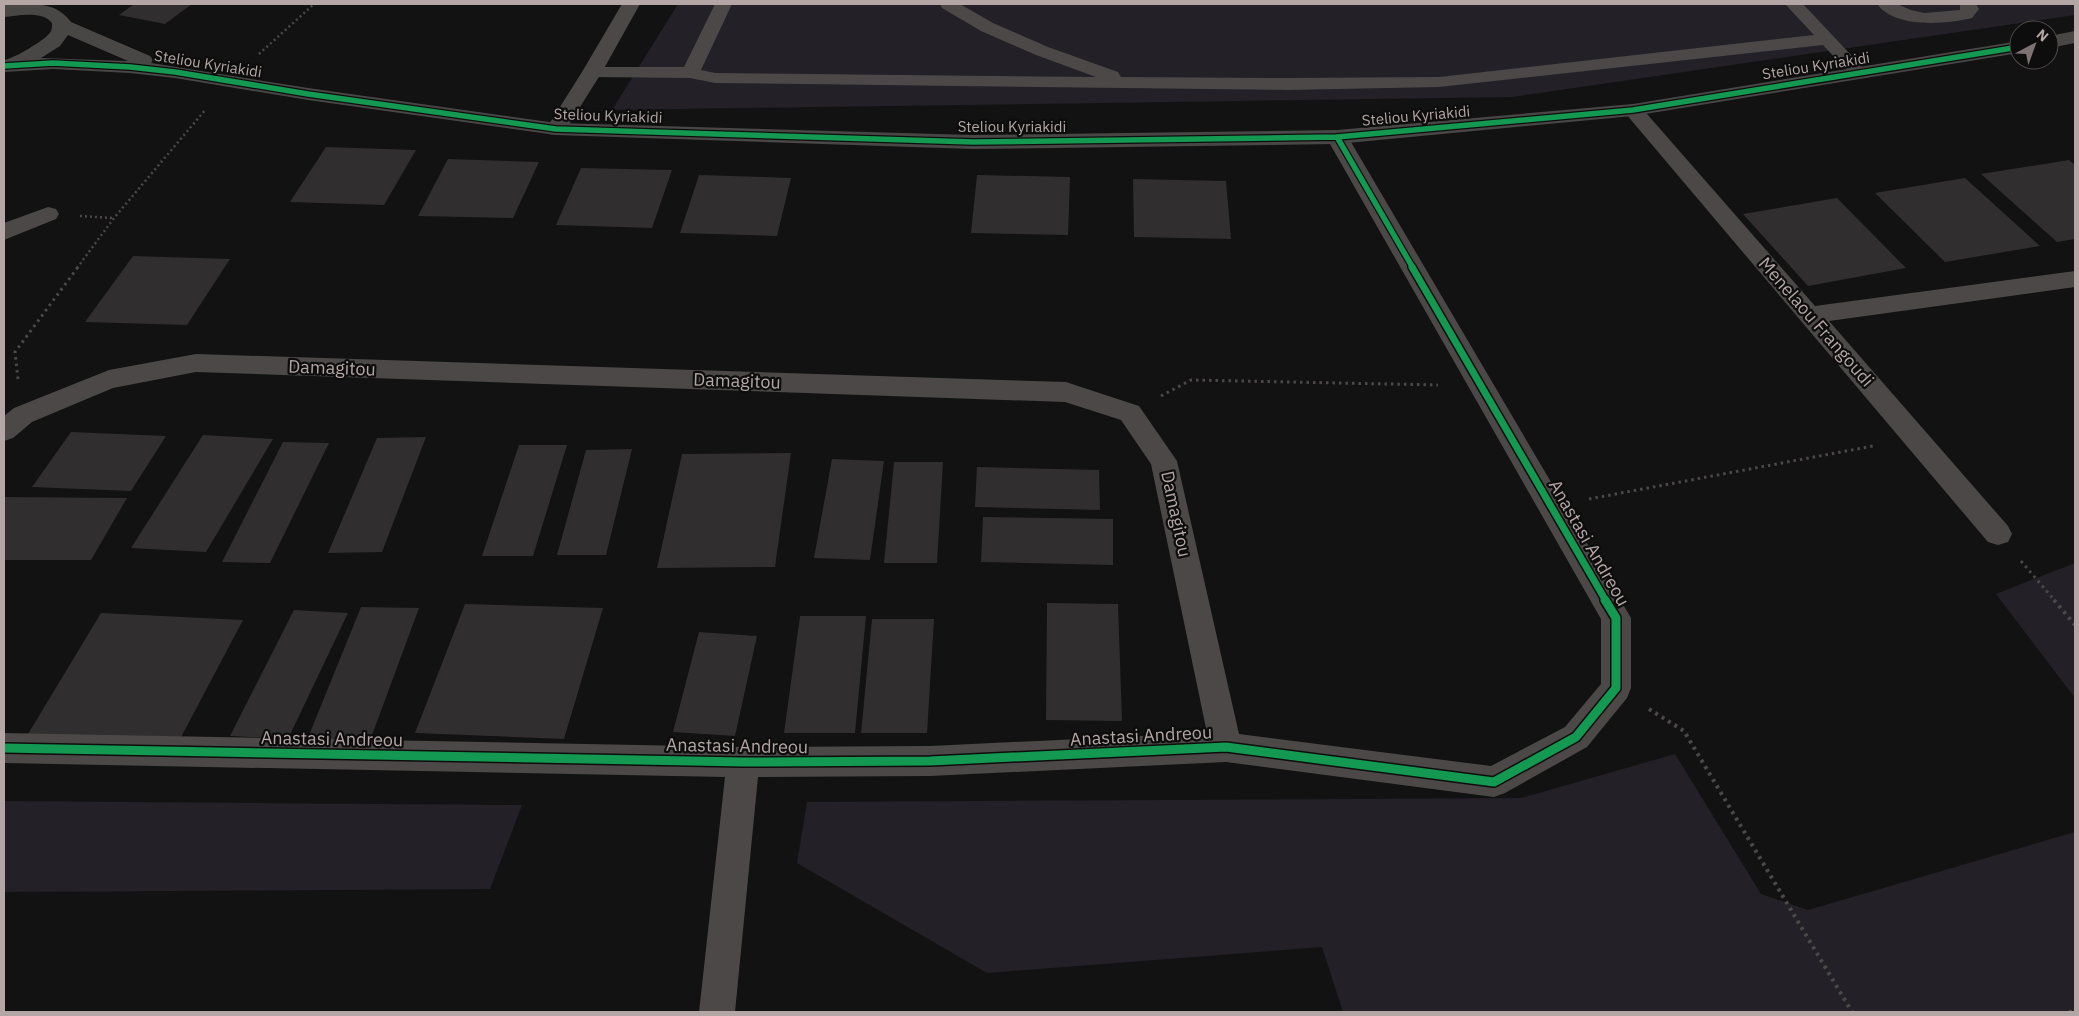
<svg xmlns="http://www.w3.org/2000/svg" width="2079" height="1016" viewBox="0 0 2079 1016" font-family="'IBM Plex Sans',sans-serif">
  <rect width="100%" height="100%" fill="#121212"/>
  <!-- green -->
  <path fill="#232027" d="M678 4H2075V15L1512 97 612 110Z
    M2075 563V698L1996 594Z
    M1675 754 1761 894 1808 910 2075 832V1012H1343L1322 947 987 973 797 863 807 802 1521 798Z
    M4 801 522 805 490 889 4 892Z"/>
  <!-- building -->
  <path fill="#302e2e" d="M134 4H192L165 24 119 15Z
    M326 147 416 150 384 205 290 202Z
    M448 159 539 162 513 218 418 216Z
    M2069 160 2075 165V239L2057 242 1981 174Z
    M581 168 672 170 652 228 556 225Z
    M699 175 791 178 777 236 680 233Z
    M977 175 1070 177 1068 235 971 233Z
    M1965 178 2040 246 1945 262 1875 193Z
    M1133 179 1226 181 1231 239 1134 237Z
    M1837 198 1906 268 1808 286 1743 214Z
    M133 256 230 259 187 325 85 322Z
    M71 432 166 436 131 491 32 487Z
    M203 435 273 439 206 552 131 548Z
    M426 437 382 552 328 553 377 438Z
    M283 442 329 443 270 563 222 562Z
    M519 445H567L533 556H482Z
    M632 449 606 555H557L586 450Z
    M791 453 775 567 657 568 682 454Z
    M832 459 884 461 870 560 814 558Z
    M894 462H943L937 563H884Z
    M977 467 1099 470 1100 510 975 507Z
    M4 497 127 498 91 560H4Z
    M983 517 1113 519V565L981 562Z
    M1047 603 1118 604 1122 721 1046 720Z
    M465 604 603 608 564 739 415 733Z
    M361 607 419 608 368 746 305 745Z
    M294 610 348 613 288 739 230 736Z
    M101 613 243 620 179 741 28 734Z
    M800 616H866L855 733H784Z
    M872 619H934L927 733H861Z
    M699 632 757 636 735 736 673 732Z"/>
  <g fill="none" stroke-linecap="round" stroke-linejoin="round">
    <!-- path-far2 -->
    <path stroke="#4d4848" stroke-width="2.5" stroke-dasharray="2 3" stroke-linecap="butt" d="M259 54 314 4
      M80 216 113 218
      M77 268 114 218 206 109"/>
    <!-- path-far1 -->
    <path stroke="#4d4848" stroke-width="3" stroke-dasharray="2.5 4" stroke-linecap="butt" d="M18 379 15 352 78 267
      M1161 396 1191 380 1438 385
      M1589 499 1873 446
      M2021 561 2055 601"/>
    <!-- path -->
    <path stroke="#4d4848" stroke-width="4" stroke-dasharray="3 4.5" stroke-linecap="butt" d="M2054 600 2075 625
      M1649 709 1684 731 1852 1012
      M2069 1012 2075 1011"/>
    <!-- lane -->
    <path fill="#4b4847" fill-rule="evenodd" d="M715 4H732L701 70 715 73 1096 77 1036 55 981 31 942 8 940 4H960L993 23 1048 47 1118 72 1121 77 1288 78 1439 77 1814 35 1785 4H1803L1868 73 1865 77 1859 78 1853 77 1823 45 1439 87 1288 90 715 83 690 78 592 77 586 76 583 72 586 68 592 67H684Z
      M1877 4H1897L1911 10 1924 13 1960 10V4H1976L1979 9 1972 18C1947 24 1895 29 1877 4Z"/>
    <!-- street -->
    <path fill="#4b4847" fill-rule="evenodd" d="M622 4H640L602 72 563 134 556 135 549 134 546 129 582 72Z
      M1633 104 1640 106 1815 306 2075 271V287L1829 321 2008 526 2012 534 2008 542 1998 545 1988 542 1626 114 1623 110 1626 106Z
      M1337 130 1344 132 1348 137 1631 618V688L1627 698 1587 747 1505 793 1494 797 1226 762 930 776 758 777 735 1012H699L725 777 4 763V733L743 747 930 746 1207 733 1151 464 1121 420 1065 402 196 372 113 388 32 422 13 438 4 441V416L14 408 109 370 196 354 1066 382 1075 385 1139 406 1177 461 1239 734 1491 766 1565 727 1601 684V619L1326 137 1330 132Z
      M48 207 56 209 59 214 56 219 4 240V223Z"/>
    <!-- secondary -->
    <path fill="#494646" fill-rule="evenodd" d="M22 4C43 4 58 5 71 22L150 56 153 60 151 63 308 88 556 123 973 135 1337 130 1633 104 2019 41V53L1633 116 1337 144 973 149 556 135 308 100 175 78 130 73 53 69 4 72V60C11 60 48 39 51 31 52 29 52 26 52 23 42 10 18 16 4 17V5ZM68 35 128 61 41 58 60 46Z
      M2075 31V43L2049 48V36Z"/>
    <defs>
      <path id="cycleway-far2" d="M4 66 53 63 130 67 175 72 308 94 556 129 973 142 1337 137 1633 110 2019 47
        M1337 137 1413 268"/>
      <path id="cycleway-far1" d="M1412 267 1606 601"/>
      <path id="cycleway" d="M4 748 743 762 930 761 1226 747 1494 782 1576 737 1616 688V618L1605 600"/>
    </defs>
    <!-- cycleway-far2 casing -->
    <use href="#cycleway-far2" stroke="#0e0d0d" stroke-width="8"/>
    <!-- cycleway-far1 casing -->
    <use href="#cycleway-far1" stroke="#0e0d0d" stroke-width="10"/>
    <!-- cycleway casing -->
    <use href="#cycleway" stroke="#0e0d0d" stroke-width="12"/>
    <!-- cycleway-far2 -->
    <use href="#cycleway-far2" stroke="#139951" stroke-width="5.5"/>
    <!-- cycleway-far1 -->
    <use href="#cycleway-far1" stroke="#139951" stroke-width="7"/>
    <!-- cycleway -->
    <use href="#cycleway" stroke="#139951" stroke-width="9"/>
  </g>
  <g text-anchor="middle" stroke-width="4.5" stroke-linejoin="round" paint-order="stroke">
    <!-- far-street labels -->
    <g font-size="15" fill="#b3a6a4" stroke="#0e0d0d">
      <text transform="translate(208 64) rotate(9)" y="5">Steliou Kyriakidi</text>
      <text transform="translate(1816 66) rotate(-9)" y="5">Steliou Kyriakidi</text>
      <text transform="translate(608 116) rotate(2)" y="5">Steliou Kyriakidi</text>
      <text transform="translate(1416 116) rotate(-5)" y="5">Steliou Kyriakidi</text>
      <text x="1012" y="132">Steliou Kyriakidi</text>
    </g>
    <!-- street labels -->
    <g font-size="18" fill="#b3a6a4" stroke="#0e0d0d">
      <text transform="translate(1816 322) rotate(49)" y="6">Menelaou Frangoudi</text>
      <text transform="translate(332 368) rotate(2)" y="6">Damagitou</text>
      <text transform="translate(737 381) rotate(2)" y="6">Damagitou</text>
      <text transform="translate(1176 514) rotate(78)" y="6">Damagitou</text>
      <text transform="translate(1589 543) rotate(60)" y="6">Anastasi Andreou</text>
      <text transform="translate(1141 736) rotate(-3)" y="6">Anastasi Andreou</text>
      <text transform="translate(332 739) rotate(1)" y="6">Anastasi Andreou</text>
      <text transform="translate(737 746) rotate(1)" y="6">Anastasi Andreou</text>
    </g>
  </g>
  <!-- border -->
  <rect width="2079" height="1016" fill="none" stroke="#b3a6a4" stroke-width="10"/>
  <!-- north arrow -->
  <g transform="translate(2034 45) rotate(41)"><circle r="24" fill="#0e0d0d" stroke="#504a49"/>
  <path d="M0-4L9 19L0 12L-9 19Z" fill="#7b7271"/>
  <text y="-8" font-size="14" font-weight="bold" text-anchor="middle" fill="#b3a6a4">N</text>
  </g>
</svg>
